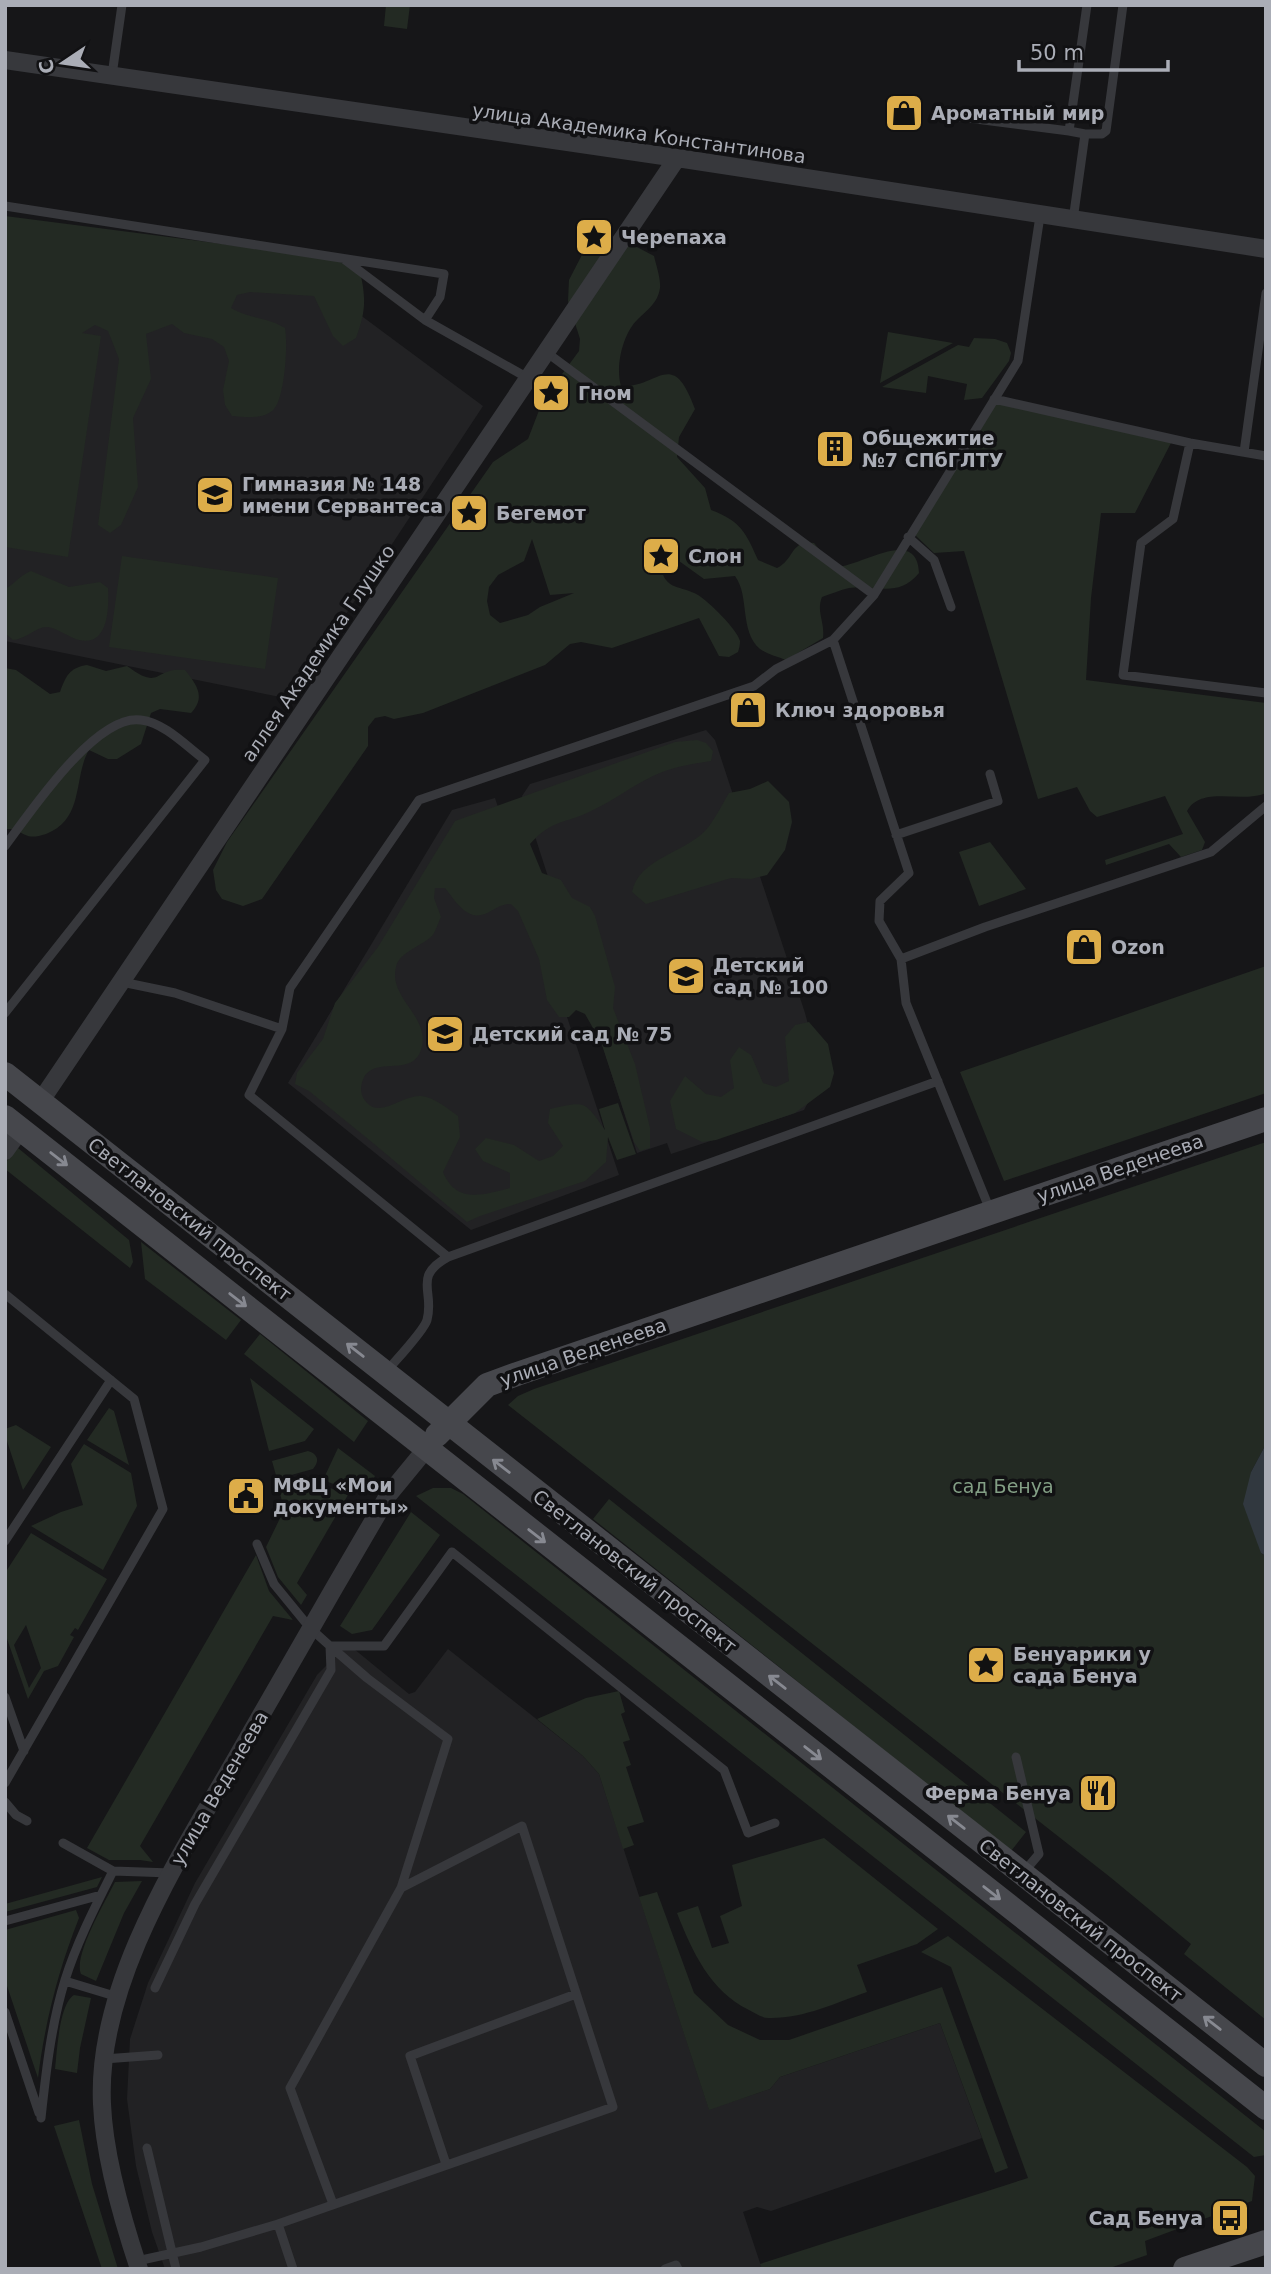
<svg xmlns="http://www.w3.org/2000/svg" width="1271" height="2274" viewBox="0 0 1271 2274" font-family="'DejaVu Sans',sans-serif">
  <rect width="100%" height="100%" fill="#161618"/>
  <!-- built -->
  <path fill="#222224" d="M5 255 336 297 483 406 290 699 5 641Z
    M706 730 715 740 805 1013 822 1076 804 1110 671 1154 667 1143 637 1153 522 796 530 784Z
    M495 798 619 1175 471 1230 288 1083 452 810Z
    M348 1644 409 1694 415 1692 448 1649 583 1756 599 1774 709 2109 770 2089 780 2077 940 2023 982 2138 771 2211 757 2207 743 2212 762 2269H165L152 2232 136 2166 127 2099 130 2039 148 1983 195 1883 317 1675Z"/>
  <!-- green -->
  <path fill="#232a23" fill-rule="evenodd" d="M386 5H410L407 29 384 26Z
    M5 216 332 258 360 271C366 299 366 311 356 338L343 346 333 336 314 296 250 292 237 295 231 308C249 319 268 317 285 328 288 344 285 397 274 409 264 420 245 417 232 416L225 405 223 390 229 361 224 347 212 339 184 333 172 324 146 334 151 379 133 418 138 487 121 525 110 533 98 525 119 359 108 331 95 325 82 333 101 336 68 557 5 547Z
    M605 241 635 246 654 256C656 265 661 279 660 288 658 303 647 310 638 319 623 333 615 366 621 386 659 388 672 346 695 409L679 437 677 457 705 488 711 510C741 521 746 533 758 560L777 568C795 559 790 540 814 543L834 567C858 569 917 524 919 573 897 599 877 584 849 588 840 590 831 594 822 597 816 612 825 621 823 638L786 660C778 657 767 654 760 649 739 631 750 596 735 576L704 579 679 561 669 560 661 567C665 591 681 585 698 595 709 602 737 629 740 641 740 645 739 649 738 652L729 657 719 656 699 618 612 648 581 642 570 644 545 665 423 713 394 719 385 716 375 718 368 727V746L262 899 243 906 222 899 216 890 213 870 227 842 493 462 528 439 543 400 579 351 580 339 568 301 569 280 586 247ZM532 539 550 595 574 593 540 607 528 615 500 623 490 615 487 601 489 587 498 575 524 561Z
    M888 332 953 343 880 383Z
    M974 338 995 339 1007 343 1011 353 1009 361 982 398 964 400 967 384 928 376 926 393 882 387 958 345 969 347Z
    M994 399 1173 439 1135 513H1101L1091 598 1086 680 1266 703V793C1241 804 1202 785 1187 811L1205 842 1202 850 1181 857 1169 844 1106 865 1105 860 1183 834 1165 796 1097 817 1090 811 1077 787 1038 799 964 551 934 553 915 535Z
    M122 556 278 578 265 669 109 647Z
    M31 571 69 587 100 582 108 588C109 607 109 647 79 640 68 637 59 629 48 627 36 626 27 639 13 640L5 633V589C16 583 20 575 31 571Z
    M87 665 106 671 127 666C162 692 153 667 185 670 197 685 206 697 191 713L160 709 151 713 141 744 117 759H108L89 750C73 777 85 819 46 834 33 838 27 838 16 829H5V668L16 670 50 694 60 692C66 676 69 668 87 665Z
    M697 740 706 743 713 751 711 761C691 764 672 767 653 776 632 786 613 801 591 811 565 824 552 819 530 844L542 873 561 880 572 898 590 907 595 916 615 987 613 1008 635 1064 650 1128V1148L640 1151 634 1142 601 1042 585 1014 576 1010 569 1017H559L547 1000 539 959 518 911 511 904C499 904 495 910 485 914 466 921 455 900 445 888H435L434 898 441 917C438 923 436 931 432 936 422 946 399 952 396 967 388 999 432 1017 421 1050 412 1076 381 1058 366 1074 363 1078 361 1084 361 1089 361 1094 363 1099 367 1103 381 1118 402 1095 421 1096 434 1097 448 1109 458 1116L460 1137 443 1172C456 1204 483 1195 510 1188V1173L483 1161 475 1149 486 1138 514 1145 539 1161 553 1156 563 1146 548 1123 550 1109C586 1101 584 1100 605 1130L599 1109 618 1103 636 1154 617 1160 608 1137 606 1162 585 1181 480 1216 467 1222 373 1143 309 1091 295 1084 297 1073 323 1039 335 1003 378 947 455 821 675 742Z
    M768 781 789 802 792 822 785 850 767 875 751 879 731 878 646 904 632 892C639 858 685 853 706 830 715 819 722 805 729 793L750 789Z
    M990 842 1026 889 979 906 959 852Z
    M1266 966V1093L1004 1181 960 1072Z
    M809 1022 828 1044 834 1073 830 1087 795 1113 716 1140 702 1142 676 1129 670 1101 685 1076 706 1094 721 1097 734 1088 730 1060 739 1047 751 1055 763 1083 776 1087 789 1081 785 1037 795 1025Z
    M1266 1142V1444L1251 1472 1261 1553 1266 1556V2020L1184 1954 1191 1944 1110 1877 508 1405 518 1396 534 1389Z
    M18 1148 129 1240 133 1262 130 1268 5 1169V1163Z
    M141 1242 241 1320 226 1340 145 1279Z
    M260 1334 368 1421 354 1442 244 1354Z
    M250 1378 314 1429 305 1441 269 1451Z
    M109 1408 114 1411 129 1465 87 1440Z
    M16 1425 51 1447 23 1490 5 1435V1429Z
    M84 1444 131 1473 137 1506 103 1570 31 1526 61 1512 83 1505 71 1464Z
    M338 1448 375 1476 366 1493 349 1490 323 1480Z
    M308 1451C318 1454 320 1461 313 1469L277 1479 272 1461Z
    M310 1480 348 1495 297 1583 307 1595 301 1605 278 1577 266 1547 284 1510 279 1489Z
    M433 1488H451L463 1494 1266 2132V2155L1254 2157 416 1496Z
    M609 1499 1026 1832 1011 1851 593 1519Z
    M411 1512 440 1535 372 1630 352 1634 340 1626Z
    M31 1533 107 1579 78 1630 75 1628 70 1635 74 1637 58 1666 44 1671 28 1699 5 1633V1573ZM26 1625 41 1668 29 1688 14 1645Z
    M256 1555 269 1591 293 1620 273 1616 140 1846 153 1862 140 1860H109L87 1848Z
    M619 1691 625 1712 621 1714 630 1740 623 1742 631 1765 626 1767 644 1822 627 1827 634 1845 623 1849 599 1774 583 1756 537 1719 586 1698Z
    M824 1838 938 1929 917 1944 857 1965 867 1992C835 2003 803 2019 768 2018 762 2018 755 2013 749 2010 710 1991 692 1951 677 1913L698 1906 712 1948 729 1943 720 1916 742 1906 732 1865Z
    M102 1877 97 1887 5 1912V1904Z
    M142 1881 124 1913 96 1981 81 1974C73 1956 106 1900 115 1882Z
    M657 1892 694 1993 728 2025 760 2040H789L942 1987 1008 2168 995 2173 940 2023 780 2077 770 2089 709 2110 639 1897Z
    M76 1910 79 1918C58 1971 45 2022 38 2078L5 1980V1930Z
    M948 1936 1247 2167 1255 2176 1252 2201 1145 2241 1147 2255 1107 2269H762L760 2264 1028 2178 951 1967 921 1952Z
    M74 1995 91 1998 80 2048 77 2073 55 2069C57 2052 59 2004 74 1995Z
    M79 2120 92 2184 118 2269H102L54 2126Z"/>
  <!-- water -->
  <path fill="#31383f" d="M1266 1444V1556L1261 1553 1243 1504 1251 1472Z"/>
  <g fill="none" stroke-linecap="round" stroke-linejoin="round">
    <!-- lane -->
    <path stroke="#37383c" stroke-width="9" d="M112 75 122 5
      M960 117 1069 131
      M1085 134 1069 131 1087 5
      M5 206 444 274 440 297 425 320 528 378
      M1073 220 1085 134H1102L1106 131 1123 5
      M345 260 425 320
      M546 352 874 595
      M994 399 1190 443 1266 456
      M1190 443 1173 519 1141 543 1123 675 1266 693
      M1244 452 1266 293
      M908 537 934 560 951 607
      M833 640 909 873 880 901 879 921 901 959
      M896 835 998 801 990 774
      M5 846C30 813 96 713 141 720 165 723 186 746 205 760L5 1013
      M122 982 175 993 282 1029
      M990 1210 906 1003 901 959 985 927 1211 852 1266 806
      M448 1257 249 1095 282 1029 290 988 419 800 754 686 776 669 833 640 874 595 1018 361 1040 216
      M5 1294 134 1399 163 1509 5 1783
      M386 1372C395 1361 424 1331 427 1320 435 1291 412 1277 448 1257L938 1081
      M5 1541 111 1380
      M257 1544 274 1584 310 1628 330 1646H384L452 1552 724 1770 748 1833 775 1823
      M5 1697 24 1751
      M1016 1757 1039 1854 1023 1873
      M5 1802 16 1815 27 1821
      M63 1843 113 1871 171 1873
      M5 1921 101 1895
      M65 1981 118 1997
      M155 1988 195 1904 331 1670 330 1646 367 1678 448 1739 401 1888 290 2088 333 2204
      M5 2012 39 2113
      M104 2059 158 2055
      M41 2118C46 2072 51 2025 65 1980 77 1942 95 1907 113 1871
      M147 2148 176 2269
      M446 2164 410 2056 576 1994
      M278 2224 613 2107 522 1826 401 1888
      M137 2261 201 2247 278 2224 293 2269
      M665 2269 676 2265 678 2269"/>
    <!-- street -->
    <path stroke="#37383c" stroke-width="18" d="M5 60 677 158 1266 249
      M40 1102 677 158
      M5 1151 21 1129
      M139 2269C123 2221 104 2154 102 2104 96 1982 183 1852 241 1750 290 1664 339 1579 389 1494L426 1449"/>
    <!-- secondary -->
    <path stroke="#46474c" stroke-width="24" d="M5 1074 1266 2065
      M5 1117 1266 2108
      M437 1435 487 1385 517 1374 1266 1119
      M1185 2269 1266 2242"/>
  </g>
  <!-- one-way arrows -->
  <defs><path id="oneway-shaft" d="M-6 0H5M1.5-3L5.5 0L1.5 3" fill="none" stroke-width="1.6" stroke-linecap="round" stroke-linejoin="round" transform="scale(1.75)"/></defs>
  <g stroke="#878991">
    <use href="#oneway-shaft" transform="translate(59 1159) rotate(38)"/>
    <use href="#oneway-shaft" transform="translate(238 1300) rotate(38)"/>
    <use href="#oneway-shaft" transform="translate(355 1350) rotate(-142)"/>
    <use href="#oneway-shaft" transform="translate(501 1466) rotate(-142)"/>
    <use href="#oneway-shaft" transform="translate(537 1536) rotate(38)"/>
    <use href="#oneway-shaft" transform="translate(777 1682) rotate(-142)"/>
    <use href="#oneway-shaft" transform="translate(813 1753) rotate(38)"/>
    <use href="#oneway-shaft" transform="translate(956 1822) rotate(-142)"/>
    <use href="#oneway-shaft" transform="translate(992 1893) rotate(38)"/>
    <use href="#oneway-shaft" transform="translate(1212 2023) rotate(-142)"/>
  </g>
  <!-- icons -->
  <defs>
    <symbol id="shop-square" viewBox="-11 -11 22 22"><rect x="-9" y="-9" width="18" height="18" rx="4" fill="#ddad49" stroke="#111113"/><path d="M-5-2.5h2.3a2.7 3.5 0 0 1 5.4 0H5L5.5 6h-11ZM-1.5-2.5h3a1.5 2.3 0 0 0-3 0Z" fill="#111"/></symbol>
    <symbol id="sight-square" viewBox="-11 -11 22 22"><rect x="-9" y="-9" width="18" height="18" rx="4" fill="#ddad49" stroke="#111113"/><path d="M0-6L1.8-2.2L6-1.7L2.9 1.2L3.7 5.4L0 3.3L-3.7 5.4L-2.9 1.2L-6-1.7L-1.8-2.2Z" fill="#111"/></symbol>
    <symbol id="building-square" viewBox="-11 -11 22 22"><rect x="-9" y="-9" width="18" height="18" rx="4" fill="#ddad49" stroke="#111113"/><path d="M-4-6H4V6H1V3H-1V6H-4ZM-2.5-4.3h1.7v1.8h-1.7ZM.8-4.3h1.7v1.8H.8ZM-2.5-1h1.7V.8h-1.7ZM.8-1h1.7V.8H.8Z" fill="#111"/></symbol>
    <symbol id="school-square" viewBox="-11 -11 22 22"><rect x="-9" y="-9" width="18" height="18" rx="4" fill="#ddad49" stroke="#111113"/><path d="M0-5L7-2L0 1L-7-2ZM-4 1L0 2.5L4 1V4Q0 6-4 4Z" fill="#111"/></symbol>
    <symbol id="civic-square" viewBox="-11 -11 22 22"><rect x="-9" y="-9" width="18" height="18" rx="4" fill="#ddad49" stroke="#111113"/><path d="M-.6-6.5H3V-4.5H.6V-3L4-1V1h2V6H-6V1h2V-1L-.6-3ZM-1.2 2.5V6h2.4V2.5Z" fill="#111"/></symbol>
    <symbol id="restaurant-square" viewBox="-11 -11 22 22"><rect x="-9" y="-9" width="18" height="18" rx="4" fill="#ddad49" stroke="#111113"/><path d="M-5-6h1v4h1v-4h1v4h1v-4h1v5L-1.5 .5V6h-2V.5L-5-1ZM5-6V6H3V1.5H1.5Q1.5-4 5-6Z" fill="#111"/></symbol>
    <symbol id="bus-square" viewBox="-11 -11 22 22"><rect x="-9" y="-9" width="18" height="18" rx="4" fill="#ddad49" stroke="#111113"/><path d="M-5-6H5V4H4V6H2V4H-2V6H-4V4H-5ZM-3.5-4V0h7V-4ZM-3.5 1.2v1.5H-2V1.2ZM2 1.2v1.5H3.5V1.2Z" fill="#111"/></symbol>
  </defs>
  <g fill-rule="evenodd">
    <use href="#shop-square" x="882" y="91" width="44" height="44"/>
    <use href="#sight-square" x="572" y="215" width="44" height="44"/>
    <use href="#sight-square" x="529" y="371" width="44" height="44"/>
    <use href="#building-square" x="813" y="427" width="44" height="44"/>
    <use href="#school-square" x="193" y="473" width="44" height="44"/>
    <use href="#sight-square" x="447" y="491" width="44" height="44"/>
    <use href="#sight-square" x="639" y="534" width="44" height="44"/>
    <use href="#shop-square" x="726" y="688" width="44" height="44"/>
    <use href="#shop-square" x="1062" y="925" width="44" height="44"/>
    <use href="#school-square" x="664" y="954" width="44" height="44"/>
    <use href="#school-square" x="423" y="1012" width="44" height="44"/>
    <use href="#civic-square" x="224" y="1474" width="44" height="44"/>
    <use href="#sight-square" x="964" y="1643" width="44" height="44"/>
    <use href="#restaurant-square" x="1076" y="1771" width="44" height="44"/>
    <use href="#bus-square" x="1208" y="2196" width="44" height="44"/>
  </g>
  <g text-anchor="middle" stroke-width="7" stroke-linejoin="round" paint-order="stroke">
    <!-- poi labels -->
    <g font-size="19" font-weight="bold" fill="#aaadb6" stroke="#111113" text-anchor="start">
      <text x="931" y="120">Ароматный мир</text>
      <text x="621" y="244">Черепаха</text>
      <text x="578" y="400">Гном</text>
      <text x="862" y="445">Общежитие<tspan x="862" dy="22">№7 СПбГЛТУ</tspan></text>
      <text x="242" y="491">Гимназия № 148<tspan x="242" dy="22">имени Сервантеса</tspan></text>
      <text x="496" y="520">Бегемот</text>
      <text x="688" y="563">Слон</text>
      <text x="775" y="717">Ключ здоровья</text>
      <text x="1111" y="954">Ozon</text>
      <text x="713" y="972">Детский<tspan x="713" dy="22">сад № 100</tspan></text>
      <text x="472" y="1041">Детский сад № 75</text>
      <text x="273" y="1492">МФЦ «Мои<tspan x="273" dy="22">документы»</tspan></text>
      <text x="1013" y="1661">Бенуарики у<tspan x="1013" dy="22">сада Бенуа</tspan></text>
      <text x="1071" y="1800" text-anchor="end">Ферма Бенуа</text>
      <text x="1203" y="2225" text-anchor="end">Сад Бенуа</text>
    </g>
    <!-- street labels -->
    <g font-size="19" fill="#aaadb6" stroke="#111113">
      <text transform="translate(639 133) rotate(8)" y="7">улица Академика Константинова</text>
      <text transform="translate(318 653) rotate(-56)" y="7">аллея Академика Глушко</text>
      <text transform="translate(1120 1168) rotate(-19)" y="7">улица Веденеева</text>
      <text transform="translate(190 1219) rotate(38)" y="7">Светлановский проспект</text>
      <text transform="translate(583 1352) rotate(-19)" y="7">улица Веденеева</text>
      <text transform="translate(635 1571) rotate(38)" y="7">Светлановский проспект</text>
      <text transform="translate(219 1788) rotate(-60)" y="7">улица Веденеева</text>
      <text transform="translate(1081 1920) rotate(38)" y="7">Светлановский проспект</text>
    </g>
    <!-- park labels -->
    <g font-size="19" fill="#839f85" stroke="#111113">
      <text x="1003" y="1493">сад Бенуа</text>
    </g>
  </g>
  <!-- border -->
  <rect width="1271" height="2274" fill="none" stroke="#aaadb6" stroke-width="14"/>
  <!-- north arrow -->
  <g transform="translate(63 63) rotate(257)" stroke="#111113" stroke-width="5" paint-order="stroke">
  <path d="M0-5L12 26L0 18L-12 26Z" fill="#aaadb6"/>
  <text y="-10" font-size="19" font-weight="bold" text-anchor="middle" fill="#aaadb6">С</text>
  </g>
  <!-- scale -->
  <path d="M1019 60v10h149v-10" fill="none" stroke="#aaadb6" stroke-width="3.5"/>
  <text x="1030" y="60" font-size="21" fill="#aaadb6" stroke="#111113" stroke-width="5" paint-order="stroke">50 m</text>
</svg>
